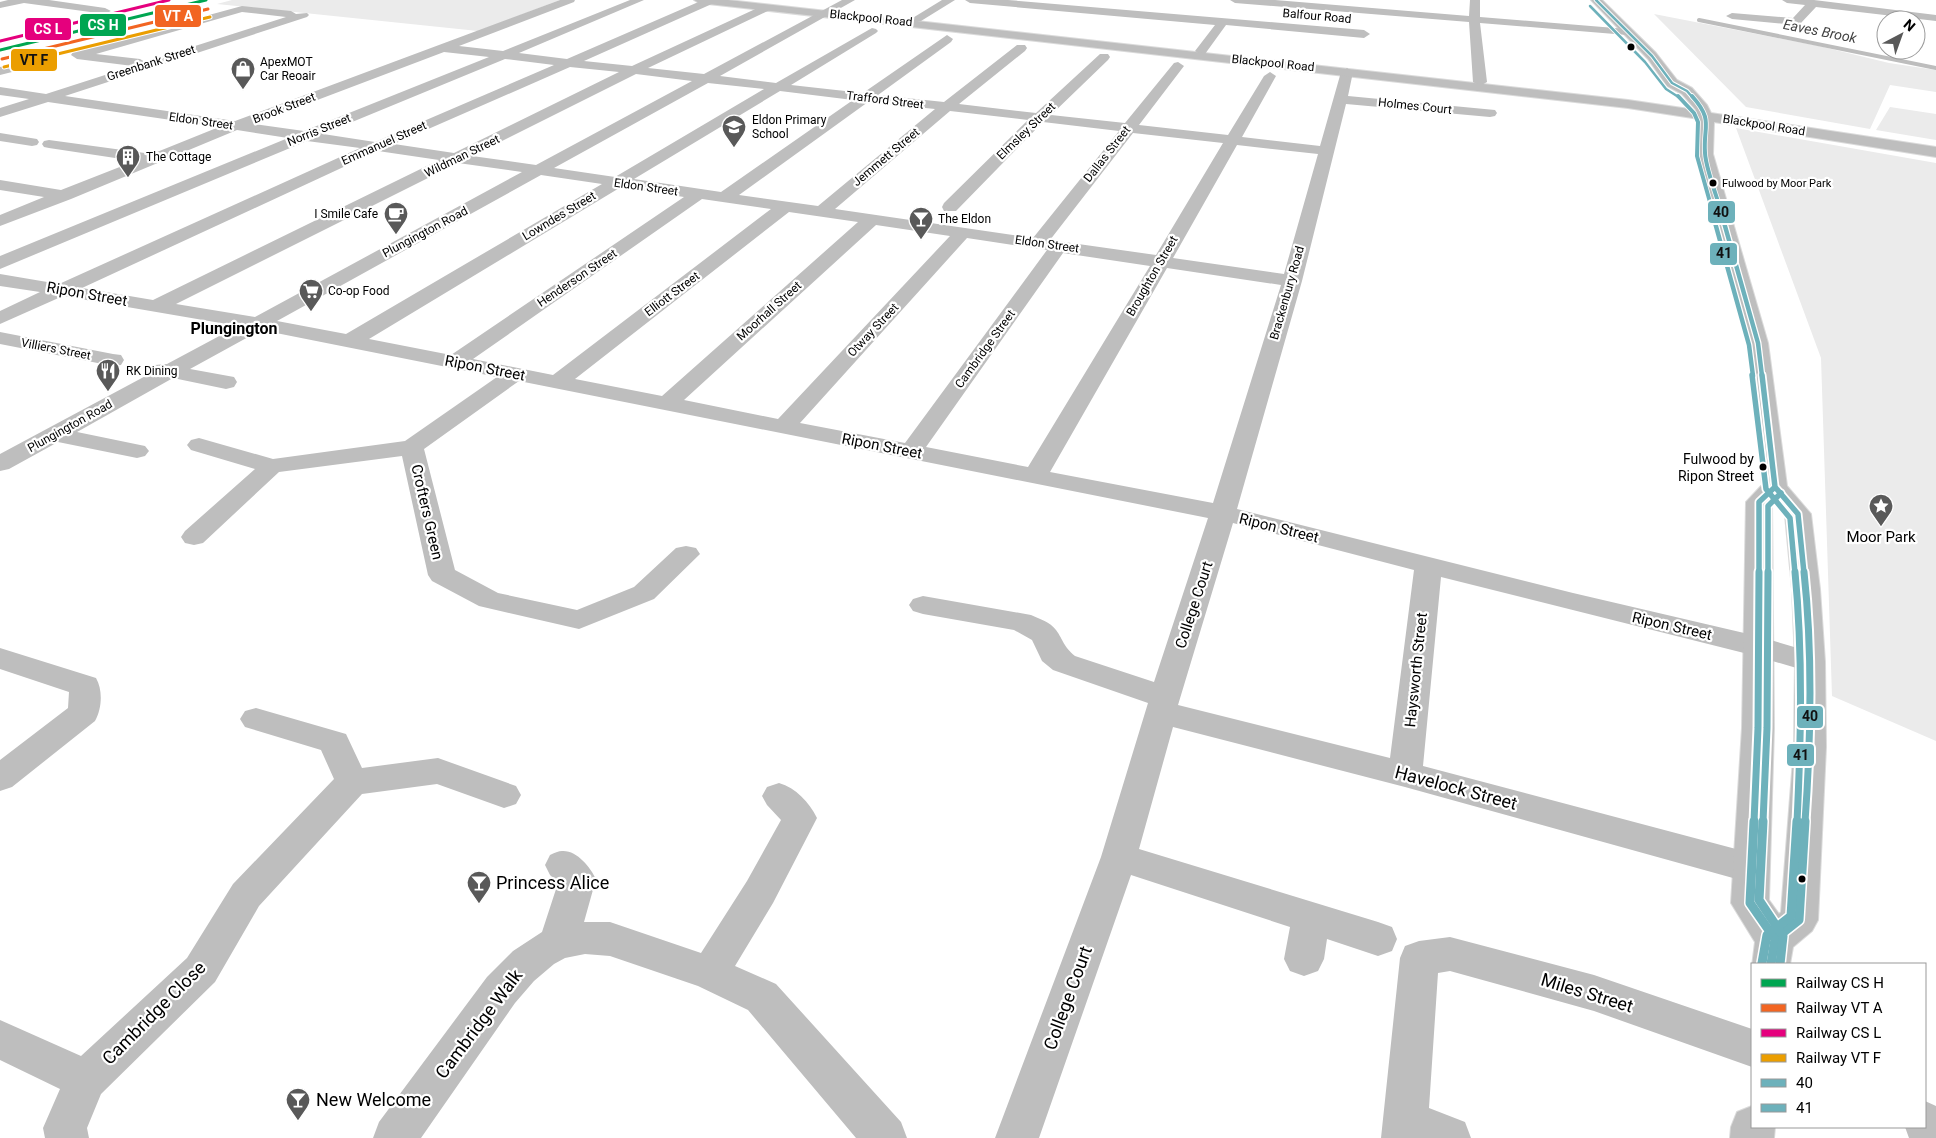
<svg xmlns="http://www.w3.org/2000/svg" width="1936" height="1138" viewBox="0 0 1936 1138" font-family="Roboto,sans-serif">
  <rect width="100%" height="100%" fill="#fff"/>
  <!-- green -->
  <path fill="#ebebeb" d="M232 0H560L478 31 217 4Z
    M1654 14 1819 46 1889 63 1936 70V92L1890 85 1870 129 1746 107Z
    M1890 107 1936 114V140L1876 130Z
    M1736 128 1936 163V741L1832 696 1821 358Z"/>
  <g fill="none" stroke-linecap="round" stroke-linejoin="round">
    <!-- stream -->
    <path stroke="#bdbdbd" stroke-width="4" d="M1699 20 1936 68"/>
    <defs>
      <path id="highway" d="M694 0H728L1628 100 1696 110 1682 94 1667 86 1648 59 1591 0H1602L1656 53 1677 80 1692 88 1707 105 1711 113 1936 147V157L1714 122 1713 154 1768 343 1787 486 1811 514 1820 589 1825 662 1826 747 1818 920 1812 931 1793 947 1790 964 1752 966 1755 942 1731 903 1742 728 1746 502 1762 485 1748 343 1697 154 1699 119 1628 108 699 3ZM1774 502 1785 515 1792 589 1795 662 1794 747 1781 912 1779 914 1769 900 1774 728 1772 504Z
        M1752 1106V1127H1775L1774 1138H1730L1731 1127 1737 1112Z"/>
    </defs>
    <!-- highway casing -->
    <use href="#highway" stroke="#dbdbdb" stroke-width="2"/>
    <!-- minor -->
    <path fill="#bebebe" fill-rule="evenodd" d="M8 0H49L105 8 111 11 105 14 24 3 0 8V2Z
      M560 0H575L574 2 459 46 503 51 630 0H644L519 53 567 59 703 0H715L714 3 584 61 632 66 764 5H772L773 7 772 9 648 68 704 74 842 0H855L720 76 776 83 872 28 876 29 878 31 876 33 791 85 863 93 947 35 953 39 951 42 878 95 944 102 1017 45H1025L1027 48 1025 51 959 104 1036 113 1100 54H1108L1110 57 1108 60 1051 115 1125 123 1174 63 1178 62 1184 66 1139 125 1228 135 1264 76 1270 72 1276 76 1242 137 1320 146 1341 72 1347 68 1353 72 1348 96 1495 110 1497 113 1495 116 1490 117 1346 104 1302 281 1237 509 1573 593 1757 636 1821 655 1825 662 1821 669 1810 672 1752 655 1441 577 1423 766 1751 853 1764 858 1769 868 1764 878 1751 883 1405 787 1173 727 1139 849 1378 922 1392 927 1397 939 1392 951 1378 956 1327 939 1324 959 1318 971 1304 976 1290 971 1284 959 1290 927 1131 875 1039 1138H995L1101 857 1148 703 1053 670 1042 661 1032 640 1014 630 923 614 913 611 909 605 913 599 923 596 1031 615C1040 619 1050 622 1056 630 1064 641 1063 646 1075 656L1154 682 1208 518 519 381 424 449 455 570 498 593 577 610 634 587 676 548 686 546 696 548 700 554 654 599 579 629 479 606 432 581 428 575 402 456 279 472 203 543 194 545 185 543 181 537 185 531 255 469 191 450 187 445 191 440 199 438 273 459 405 441 497 377 261 330 190 369 234 377 237 382 234 387 226 389 173 378 77 432 145 446 149 451 145 456 137 458 58 442 9 469 0 471V454L153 372 155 365 167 364 238 326 63 296 0 324V311L40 292 0 286V274L59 284 360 148 307 141 0 269V256L288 138 237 130 71 199 0 226V215L44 197 0 190V180L61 190 135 161 49 148 44 147 42 144 44 141 49 140 152 154 219 127 48 102 0 117V108L29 99 0 95V87L46 94 133 66 77 59 71 55 73 52 242 6 291 11 296 14 307 13 309 15 307 17 65 96 235 121ZM242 12 286 17 145 62 140 59 96 54ZM444 52 489 57 304 131 254 124ZM505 59 554 65 375 142 323 134ZM570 67 619 72 454 153 394 144ZM636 74 692 81 536 165 472 156ZM708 83 764 89 615 177 554 168ZM780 91 853 100 721 192 634 179ZM868 102 935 109 818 206 739 195ZM950 111 1028 120 944 203 942 207 944 211H956L1043 122 1119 131 1033 238 835 209ZM1133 133 1223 143 1156 255 1050 240ZM1237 145 1318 154 1284 274 1173 258ZM378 151 439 160 153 300 82 288ZM458 163 522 172 255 317 176 304ZM541 175 602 184 346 334 277 321ZM621 187 684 197 451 355 369 339ZM702 199 771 209 553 375 473 359ZM789 212 858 222 662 396 575 379ZM876 225 950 236 778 419 684 400ZM967 238 1047 250 905 443 800 423ZM1063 253 1150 266 1028 467 926 447ZM1167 268 1281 285 1213 503 1050 472ZM1233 523 1414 570 1390 758 1178 705Z
      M942 0H955L921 21H913L911 19Z
      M965 0H1008L1364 30 1370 34 1364 38 1226 25 1205 54 1201 55 1195 51 1215 25 970 3Z
      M1230 0H1275L1469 16 1470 0H1480V17L1627 29 1633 32 1627 35 1480 23 1487 82 1480 86 1473 82 1469 22 1235 3Z
      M1782 0H1814L1936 15V21L1816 7 1800 24 1796 25 1732 19 1726 16 1732 13 1793 18 1805 5 1787 3Z
      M16 63 22 67 20 70 0 75V67Z
      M0 133 37 139 39 142 37 145 32 146 0 141Z
      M0 332 113 354 121 355 124 360 121 365 113 366 0 344Z
      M0 648 96 678C103 690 102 709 95 721L12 787 0 791V760L68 708 69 692 0 669Z
      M256 708 346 734 362 768 438 758 516 786 521 795 516 804 504 808 437 784 362 794 259 906 215 982 101 1094 87 1128 89 1138H45L43 1128 60 1089 0 1060V1020L81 1056 187 958 233 884 334 779 321 750 245 727 240 719 245 711Z
      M779 783C796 788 809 802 817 818L773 903 735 966 776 984 901 1122 907 1138H856L748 1010 698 986 610 956 585 954 565 958 554 964 534 981 515 1003 421 1138H373L379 1122 487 977 513 951 542 932 558 883 550 875 545 865 550 855C554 853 559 851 562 851 577 850 590 867 596 879L584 922H610L701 953 747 881 781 820 767 805 762 796 767 787Z
      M1450 937 1594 975 1752 1029V1067L1594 1011 1450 971 1438 973 1429 1108 1465 1122 1471 1138H1381L1400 958 1405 946 1419 941Z
      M1925 1101 1936 1106V1138H1909L1905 1127H1925Z"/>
    <!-- highway -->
    <use href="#highway" fill="#bebebe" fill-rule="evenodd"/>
    <defs>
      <path id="bus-1-far5" d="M1596 0 1652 56 1672 83 1687 91 1693 98"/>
      <path id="bus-1-far4" d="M1692 96C1714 121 1703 125 1705 153 1706 171 1719 202 1724 220"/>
      <path id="bus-1-far3" d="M1723 219 1758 343 1762 376"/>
      <path id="bus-1-far2" d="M1762 375 1775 487 1798 514 1804 573
        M1759 573V502L1775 487"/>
      <path id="bus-1-far1" d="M1804 572C1813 655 1811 739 1805 822
        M1754 822 1758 728 1759 572"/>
      <path id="bus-1" d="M1754 821 1750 903 1775 939 1771 964
        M1771 964 1775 939 1799 920 1805 821"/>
      <path id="bus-2-far5" d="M1590 6 1645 62 1666 89 1680 98"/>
      <path id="bus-2-far4" d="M1678 96 1694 113 1698 122 1697 156 1715 220"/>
      <path id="bus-2-far3" d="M1714 219 1749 345 1753 376"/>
      <path id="bus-2-far2" d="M1752 375 1766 489 1790 518 1795 573
        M1768 573V506L1781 493"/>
      <path id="bus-2-far1" d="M1795 572C1803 655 1801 739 1797 822
        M1763 822 1767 728 1768 572"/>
      <path id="bus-2" d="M1763 821 1759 900 1783 936 1780 964
        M1762 963 1767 935 1791 916 1797 821"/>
    </defs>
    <!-- bus-1-far5 casing -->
    <use href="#bus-1-far5" stroke="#fff" stroke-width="4.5"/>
    <!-- bus-1-far4 casing -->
    <use href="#bus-1-far4" stroke="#fff" stroke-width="5.5"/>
    <!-- bus-1-far3 casing -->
    <use href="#bus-1-far3" stroke="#fff" stroke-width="7"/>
    <!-- bus-1-far2 casing -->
    <use href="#bus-1-far2" stroke="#fff" stroke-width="9"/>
    <!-- bus-1-far1 casing -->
    <use href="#bus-1-far1" stroke="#fff" stroke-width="11"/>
    <!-- bus-1 casing -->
    <use href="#bus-1" stroke="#fff" stroke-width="12"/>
    <!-- bus-2-far5 casing -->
    <use href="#bus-2-far5" stroke="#fff" stroke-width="4.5"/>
    <!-- bus-2-far4 casing -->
    <use href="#bus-2-far4" stroke="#fff" stroke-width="5.5"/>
    <!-- bus-2-far3 casing -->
    <use href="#bus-2-far3" stroke="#fff" stroke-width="7"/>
    <!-- bus-2-far2 casing -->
    <use href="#bus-2-far2" stroke="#fff" stroke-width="9"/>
    <!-- bus-2-far1 casing -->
    <use href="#bus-2-far1" stroke="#fff" stroke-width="11"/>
    <!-- bus-2 casing -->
    <use href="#bus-2" stroke="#fff" stroke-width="12"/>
    <!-- bus-1-far5 -->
    <use href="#bus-1-far5" stroke="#6db1bb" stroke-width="2.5"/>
    <!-- bus-1-far4 -->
    <use href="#bus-1-far4" stroke="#6db1bb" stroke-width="4"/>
    <!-- bus-1-far3 -->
    <use href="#bus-1-far3" stroke="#6db1bb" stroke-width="4.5"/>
    <!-- bus-1-far2 -->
    <use href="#bus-1-far2" stroke="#6db1bb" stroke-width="5.5"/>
    <!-- bus-1-far1 -->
    <use href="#bus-1-far1" stroke="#6db1bb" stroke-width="7"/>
    <!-- bus-1 -->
    <use href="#bus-1" stroke="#6db1bb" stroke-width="9"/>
    <!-- bus-2-far5 -->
    <use href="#bus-2-far5" stroke="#6db1bb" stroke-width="2.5"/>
    <!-- bus-2-far4 -->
    <use href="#bus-2-far4" stroke="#6db1bb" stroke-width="4"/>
    <!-- bus-2-far3 -->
    <use href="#bus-2-far3" stroke="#6db1bb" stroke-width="4.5"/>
    <!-- bus-2-far2 -->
    <use href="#bus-2-far2" stroke="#6db1bb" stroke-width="5.5"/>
    <!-- bus-2-far1 -->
    <use href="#bus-2-far1" stroke="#6db1bb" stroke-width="7"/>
    <!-- bus-2 -->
    <use href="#bus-2" stroke="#6db1bb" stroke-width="9"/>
    <defs>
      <path id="rail-1" d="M0 50 206 0"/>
      <path id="rail-2" d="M2 59 208 9"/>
      <path id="rail-3" d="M0 41 169 0"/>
      <path id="rail-4" d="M4 67 210 17"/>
    </defs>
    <!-- rail-1 casing -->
    <use href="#rail-1" stroke="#fff" stroke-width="5"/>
    <!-- rail-2 casing -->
    <use href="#rail-2" stroke="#fff" stroke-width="5"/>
    <!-- rail-3 casing -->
    <use href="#rail-3" stroke="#fff" stroke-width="5"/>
    <!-- rail-4 casing -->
    <use href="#rail-4" stroke="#fff" stroke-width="5"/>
    <!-- rail-1 -->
    <use href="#rail-1" stroke="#00a651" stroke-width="3"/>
    <!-- rail-2 -->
    <use href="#rail-2" stroke="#f26522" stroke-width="3"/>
    <!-- rail-3 -->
    <use href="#rail-3" stroke="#e5007d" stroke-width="3"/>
    <!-- rail-4 -->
    <use href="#rail-4" stroke="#eb9e00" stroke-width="3"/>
  </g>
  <!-- icons -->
  <defs>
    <symbol id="shop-pin" viewBox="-11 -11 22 30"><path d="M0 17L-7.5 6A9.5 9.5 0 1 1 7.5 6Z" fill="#595959" stroke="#fff"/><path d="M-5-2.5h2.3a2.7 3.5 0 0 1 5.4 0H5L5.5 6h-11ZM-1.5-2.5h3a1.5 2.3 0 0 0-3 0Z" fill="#fff"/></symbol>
    <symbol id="school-pin" viewBox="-11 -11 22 30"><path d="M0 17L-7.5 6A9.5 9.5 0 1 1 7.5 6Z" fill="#595959" stroke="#fff"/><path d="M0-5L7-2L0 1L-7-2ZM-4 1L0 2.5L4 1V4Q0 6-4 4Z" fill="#fff"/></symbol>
    <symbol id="building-pin" viewBox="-11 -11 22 30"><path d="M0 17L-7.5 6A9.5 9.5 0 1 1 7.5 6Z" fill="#595959" stroke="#fff"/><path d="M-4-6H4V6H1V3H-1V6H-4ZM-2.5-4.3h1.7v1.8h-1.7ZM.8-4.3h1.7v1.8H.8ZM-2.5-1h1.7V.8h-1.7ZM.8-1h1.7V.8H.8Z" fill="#fff"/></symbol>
    <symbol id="cafe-pin" viewBox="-11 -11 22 30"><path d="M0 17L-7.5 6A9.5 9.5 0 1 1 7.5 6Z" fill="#595959" stroke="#fff"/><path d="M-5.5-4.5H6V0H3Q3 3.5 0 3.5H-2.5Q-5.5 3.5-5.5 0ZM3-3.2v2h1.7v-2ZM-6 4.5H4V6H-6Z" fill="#fff"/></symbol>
    <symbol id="bar-pin" viewBox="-11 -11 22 30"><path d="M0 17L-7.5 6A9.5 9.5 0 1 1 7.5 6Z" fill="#595959" stroke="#fff"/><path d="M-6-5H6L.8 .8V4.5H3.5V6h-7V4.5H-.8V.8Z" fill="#fff"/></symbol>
    <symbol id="supermarket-pin" viewBox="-11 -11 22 30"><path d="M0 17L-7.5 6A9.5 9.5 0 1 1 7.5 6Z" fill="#595959" stroke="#fff"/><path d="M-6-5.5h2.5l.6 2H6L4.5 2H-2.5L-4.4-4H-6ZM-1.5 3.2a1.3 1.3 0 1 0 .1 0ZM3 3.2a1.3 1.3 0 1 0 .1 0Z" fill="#fff"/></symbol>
    <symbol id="restaurant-pin" viewBox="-11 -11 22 30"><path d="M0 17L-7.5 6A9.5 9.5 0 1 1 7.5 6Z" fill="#595959" stroke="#fff"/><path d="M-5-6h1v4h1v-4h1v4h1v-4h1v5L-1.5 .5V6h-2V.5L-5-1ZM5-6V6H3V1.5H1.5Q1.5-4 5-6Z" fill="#fff"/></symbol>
    <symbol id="sight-pin" viewBox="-11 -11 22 30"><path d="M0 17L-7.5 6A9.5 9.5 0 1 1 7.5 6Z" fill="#595959" stroke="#fff"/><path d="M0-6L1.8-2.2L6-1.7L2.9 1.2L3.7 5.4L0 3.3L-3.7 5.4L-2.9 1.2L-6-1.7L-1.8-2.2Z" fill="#fff"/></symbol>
  </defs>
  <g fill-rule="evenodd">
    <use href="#shop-pin" x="229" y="55" width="28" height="38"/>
    <use href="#school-pin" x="720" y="113" width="28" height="38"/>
    <use href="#building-pin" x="114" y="143" width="28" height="38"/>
    <use href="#cafe-pin" x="382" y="200" width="28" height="38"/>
    <use href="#bar-pin" x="907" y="205" width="28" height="38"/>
    <use href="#supermarket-pin" x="297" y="277" width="28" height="38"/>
    <use href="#restaurant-pin" x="94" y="357" width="28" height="38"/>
    <use href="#sight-pin" x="1867" y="492" width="28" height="38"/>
    <use href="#bar-pin" x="465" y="869" width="28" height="38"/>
    <use href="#bar-pin" x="284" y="1086" width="28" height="38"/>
  </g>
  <!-- markers -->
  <g fill="#000" stroke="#fff" stroke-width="2">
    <circle cx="1631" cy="47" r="4.5"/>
    <circle cx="1713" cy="183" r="4.5"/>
    <circle cx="1763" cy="467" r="4.5"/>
    <circle cx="1802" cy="879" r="4.5"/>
  </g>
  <g text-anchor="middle" stroke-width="4.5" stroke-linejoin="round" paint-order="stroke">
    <!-- far-bus labels -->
    <g font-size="11" fill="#000" stroke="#fff" text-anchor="start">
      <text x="1722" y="187">Fulwood by Moor Park</text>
    </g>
    <!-- far-street labels -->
    <g font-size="12" fill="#000" stroke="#fff">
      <text transform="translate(1317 16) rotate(5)" y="4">Balfour Road</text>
      <text transform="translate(871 18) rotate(6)" y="4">Blackpool Road</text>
      <text transform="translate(151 63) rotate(-18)" y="4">Greenbank Street</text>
      <text transform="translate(1273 63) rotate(6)" y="4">Blackpool Road</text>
      <text transform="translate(885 100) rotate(7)" y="4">Trafford Street</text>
      <text transform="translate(1415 106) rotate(6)" y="4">Holmes Court</text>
      <text transform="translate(284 108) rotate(-21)" y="4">Brook Street</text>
      <text transform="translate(201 121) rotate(8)" y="4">Eldon Street</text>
      <text transform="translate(1764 125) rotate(9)" y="4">Blackpool Road</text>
      <text transform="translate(319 130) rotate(-22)" y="4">Norris Street</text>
      <text transform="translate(1026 131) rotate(-44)" y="4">Elmsley Street</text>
      <text transform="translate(384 143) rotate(-24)" y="4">Emmanuel Street</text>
      <text transform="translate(1107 154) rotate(-52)" y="4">Dallas Street</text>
      <text transform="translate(462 156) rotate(-26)" y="4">Wildman Street</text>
      <text transform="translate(886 157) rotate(-40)" y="4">Jemmett Street</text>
      <text transform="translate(646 187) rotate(8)" y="4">Eldon Street</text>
      <text transform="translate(559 216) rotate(-31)" y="4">Lowndes Street</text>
      <text transform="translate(425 232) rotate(-28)" y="4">Plungington Road</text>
      <text transform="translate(1047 244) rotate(8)" y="4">Eldon Street</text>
      <text transform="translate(1152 276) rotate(-60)" y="4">Broughton Street</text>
      <text transform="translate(577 278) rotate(-34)" y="4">Henderson Street</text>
      <text transform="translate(1287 293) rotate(-74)" y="4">Brackenbury Road</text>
      <text transform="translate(672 294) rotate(-37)" y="4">Elliott Street</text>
      <text transform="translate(769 311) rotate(-42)" y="4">Moorhall Street</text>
      <text transform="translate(873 330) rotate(-47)" y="4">Otway Street</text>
      <text transform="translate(56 349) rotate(11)" y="4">Villiers Street</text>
      <text transform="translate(985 349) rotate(-54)" y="4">Cambridge Street</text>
      <text transform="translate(70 426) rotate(-29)" y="4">Plungington Road</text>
    </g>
    <!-- far-poi labels -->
    <g font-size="12" fill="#000" stroke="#fff" text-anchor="start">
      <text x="260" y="66">ApexMOT<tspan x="260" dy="14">Car Reoair</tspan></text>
      <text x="752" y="124">Eldon Primary<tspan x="752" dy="14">School</tspan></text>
      <text x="146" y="161">The Cottage</text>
      <text x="378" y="218" text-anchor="end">I Smile Cafe</text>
      <text x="938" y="223">The Eldon</text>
      <text x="328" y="295">Co-op Food</text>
      <text x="126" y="375">RK Dining</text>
    </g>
    <!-- far-water labels -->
    <g font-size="14" font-style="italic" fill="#424242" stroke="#fff">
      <text transform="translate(1820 31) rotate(11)" y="5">Eaves Brook</text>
    </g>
    <!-- bus labels -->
    <g font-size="14" fill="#000" stroke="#fff" text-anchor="end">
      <text x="1754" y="464">Fulwood by<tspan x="1754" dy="17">Ripon Street</tspan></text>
    </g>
    <!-- street labels -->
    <g font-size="15" fill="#000" stroke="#fff">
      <text transform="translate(87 294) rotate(10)" y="5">Ripon Street</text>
      <text transform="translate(485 368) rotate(11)" y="5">Ripon Street</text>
      <text transform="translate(882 446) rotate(11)" y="5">Ripon Street</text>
      <text transform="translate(427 512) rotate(77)" y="5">Crofters Green</text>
      <text transform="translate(1279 528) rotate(14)" y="5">Ripon Street</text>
      <text transform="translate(1194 605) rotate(-72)" y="5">College Court</text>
      <text transform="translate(1672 626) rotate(13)" y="5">Ripon Street</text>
      <text transform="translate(1416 670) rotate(-84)" y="5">Haysworth Street</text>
    </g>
    <!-- poi labels -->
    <g font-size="15" fill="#000" stroke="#fff">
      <text x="1881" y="542">Moor Park</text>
    </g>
    <!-- far-district labels -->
    <g font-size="16" font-weight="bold" fill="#000" stroke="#fff">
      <text x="234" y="334">Plungington</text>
    </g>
    <!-- near-street labels -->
    <g font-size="18" fill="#000" stroke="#fff">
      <text transform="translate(1456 788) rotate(15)" y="6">Havelock Street</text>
      <text transform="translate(1587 993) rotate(17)" y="6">Miles Street</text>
      <text transform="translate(1068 998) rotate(-70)" y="6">College Court</text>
      <text transform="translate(154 1013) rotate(-45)" y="6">Cambridge Close</text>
      <text transform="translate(479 1024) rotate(-53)" y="6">Cambridge Walk</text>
    </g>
    <!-- near-poi labels -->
    <g font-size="18" fill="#000" stroke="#fff" text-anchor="start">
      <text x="496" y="889">Princess Alice</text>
      <text x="316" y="1106">New Welcome</text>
    </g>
  </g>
  <g stroke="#fff" stroke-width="2">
    <rect x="154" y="4" width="48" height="24" rx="5" fill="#f26522"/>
    <rect x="79" y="13" width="48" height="24" rx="5" fill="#00a651"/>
    <rect x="24" y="17" width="48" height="24" rx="5" fill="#e5007d"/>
    <rect x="10" y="48" width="48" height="24" rx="5" fill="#eb9e00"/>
    <rect x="1707" y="200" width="29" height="24" rx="5" fill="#6db1bb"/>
    <rect x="1709" y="242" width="29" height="24" rx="5" fill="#6db1bb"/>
    <rect x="1796" y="705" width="28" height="24" rx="5" fill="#6db1bb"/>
    <rect x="1786" y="743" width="29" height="24" rx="5" fill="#6db1bb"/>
  </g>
  <g font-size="14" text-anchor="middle" font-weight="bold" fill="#fff">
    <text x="178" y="21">VT A</text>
    <text x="103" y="30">CS H</text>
    <text x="48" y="34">CS L</text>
  </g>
  <g font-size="14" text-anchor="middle" font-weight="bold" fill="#111">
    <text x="34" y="65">VT F</text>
    <text x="1721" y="217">40</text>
    <text x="1724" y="258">41</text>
    <text x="1810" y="721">40</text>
    <text x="1801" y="760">41</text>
  </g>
  <!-- legend -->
  <rect x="1751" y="963" width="175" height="165" fill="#ffffff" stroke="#999999"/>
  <rect x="1761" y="979" width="25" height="8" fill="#00a651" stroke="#999999"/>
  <text x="1796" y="988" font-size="15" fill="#000000">Railway CS H</text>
  <rect x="1761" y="1004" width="25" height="8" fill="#f26522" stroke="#999999"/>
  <text x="1796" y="1013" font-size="15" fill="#000000">Railway VT A</text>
  <rect x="1761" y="1029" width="25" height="8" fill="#e5007d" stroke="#999999"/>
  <text x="1796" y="1038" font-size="15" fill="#000000">Railway CS L</text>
  <rect x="1761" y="1054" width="25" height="8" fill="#eb9e00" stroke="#999999"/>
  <text x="1796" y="1063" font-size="15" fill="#000000">Railway VT F</text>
  <rect x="1761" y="1079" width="25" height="8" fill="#6db1bb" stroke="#999999"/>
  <text x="1796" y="1088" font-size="15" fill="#000000">40</text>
  <rect x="1761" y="1104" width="25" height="8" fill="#6db1bb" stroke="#999999"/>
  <text x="1796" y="1113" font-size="15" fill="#000000">41</text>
  <!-- north arrow -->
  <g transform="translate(1901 35) rotate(41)"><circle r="24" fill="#ffffff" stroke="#999999"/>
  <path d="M0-4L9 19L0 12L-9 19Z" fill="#595959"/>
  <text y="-8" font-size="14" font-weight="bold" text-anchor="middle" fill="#000000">N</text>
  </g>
</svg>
